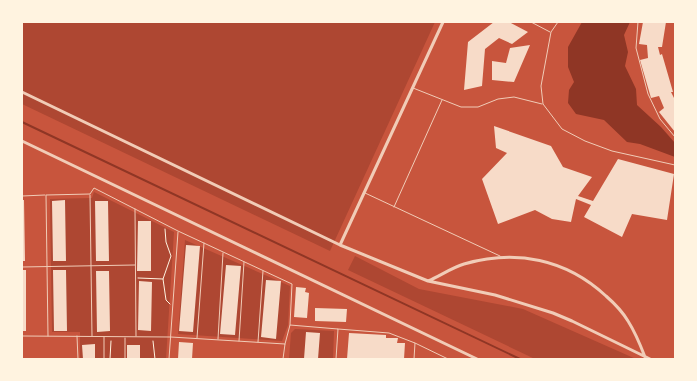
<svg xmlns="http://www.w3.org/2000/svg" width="697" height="381" viewBox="0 0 697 381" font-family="'Golos Text',sans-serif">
  <rect width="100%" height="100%" fill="#c8553d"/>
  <!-- green -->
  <path fill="#ae4732" d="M22 22H435L330 251 22 104Z
    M94 192 174 232 166 359H80V332H52L50 199 92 198Z
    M185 240 290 286 288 325 282 341 178 334Z
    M355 256 419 289 523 309 636 359H535L348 270Z
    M295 329 334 331 333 359H289L291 333Z"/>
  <!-- water -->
  <path fill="#8f3625" d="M582 22H630L624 35 628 52 625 66 636 89 637 105 661 127 675 143V157L640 144 627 142 604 120 576 114 568 103 569 90 574 82 568 67V47Z"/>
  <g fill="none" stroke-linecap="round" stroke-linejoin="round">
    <!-- stream -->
    <path stroke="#8f3625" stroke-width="2" d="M22 122 520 359"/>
  </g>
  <!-- building -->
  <path fill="#f7dbc8" d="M494 22H509L528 32 512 44 499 38 485 49 482 86 464 90 468 42Z
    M643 22H666L662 47H658L660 55 662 54 673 92H671L675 100V132L659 112 664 108 659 96 651 98 640 60 648 58 647 45 639 44Z
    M530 45 514 82 492 80V61L506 63 510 48Z
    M494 126 551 146 563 167 592 177 578 196 593 201 618 159 674 174 667 220 632 214 622 237 584 217 591 205 576 199 571 222 552 219 535 210 498 224 482 179 507 153 496 148Z
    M22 200H24L25 261H22Z
    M65 200 66 261H53L52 201Z
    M95 201H108L109 261H96Z
    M138 221H151V271H137Z
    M186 245 200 246 193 332 179 331Z
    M226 265 241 266 235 335 220 334Z
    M22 270H26V331H22Z
    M53 270H66L67 331H54Z
    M96 271H109L110 331 97 332Z
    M266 280 281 281 276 339 261 337Z
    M139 281 152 282 151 331 138 330Z
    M296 287 306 288 305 292 309 293 307 318 294 317Z
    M315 308 347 309 346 322 315 321Z
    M306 332 320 333 318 359H304Z
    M349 333 386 335V338H398L397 343H405L404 359H347Z
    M179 342 193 343 192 359H178Z
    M95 344V359H83L82 345Z
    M127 345H140V359H127Z"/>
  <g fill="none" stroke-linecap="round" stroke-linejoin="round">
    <!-- path -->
    <path stroke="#fff3e0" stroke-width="1" d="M165 229 166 242 171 256 163 279 166 300 170 304
      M138 278 163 279
      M153 341 155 359
      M110 359 111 341"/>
    <!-- service -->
    <path stroke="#f1ccb7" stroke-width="1" d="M531 22 550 32
      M558 22 551 32 541 86 543 104 562 129 585 141 612 151 675 165
      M638 22 636 48 648 94 660 119 675 137
      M413 88 461 107H478L498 99 514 97 542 104
      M365 193 500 256
      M90 195 92 336
      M22 196 45 195
      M394 207 442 100
      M135 209 136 336
      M22 267 135 265
      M338 329 389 333 415 343 414 359
      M22 336 171 337 285 344 283 359
      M48 336 46 195 90 194 94 188 178 231 292 284 290 325
      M77 336 78 359
      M197 338 204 243
      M218 339 223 253
      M239 341 244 262
      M258 342 263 271
      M415 343 448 359
      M285 344 290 325 338 329 336 359
      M104 359V337
      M125 359V338
      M169 359 178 232"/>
    <!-- tertiary -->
    <path stroke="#f1ccb7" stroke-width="3" d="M22 92 340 245 428 281 495 295 553 313 572 321 650 359
      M22 141 477 359
      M340 245 443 22
      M428 281C440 276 451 268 464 264 516 249 566 259 606 296 614 303 622 311 628 321 635 332 640 344 645 357"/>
  </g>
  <!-- border -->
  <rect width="697" height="381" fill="none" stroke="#fff3e0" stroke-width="46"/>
</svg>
